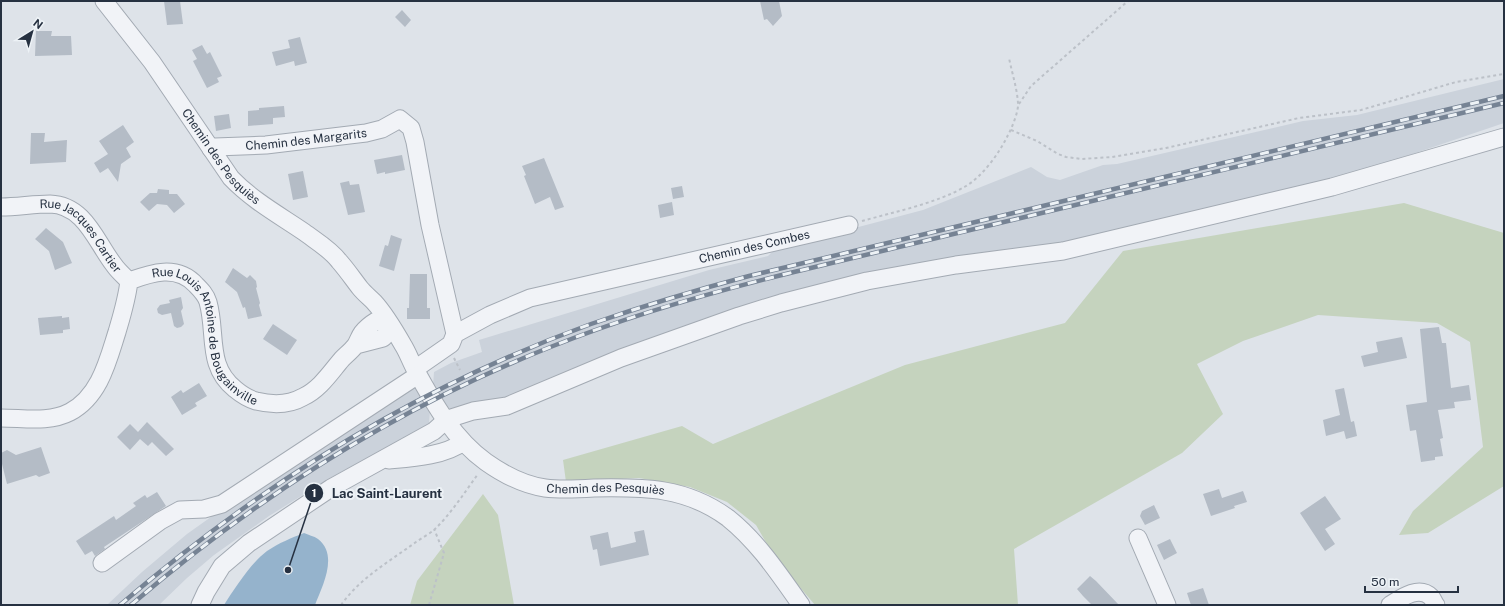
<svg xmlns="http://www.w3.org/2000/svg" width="1505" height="606" viewBox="0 0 1505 606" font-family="'Public Sans',sans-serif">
  <rect width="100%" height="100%" fill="#dee3e9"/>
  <!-- built -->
  <path fill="#cbd2db" d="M1504 79V123L1336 180 1078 241 899 270 506 401 455 412 442 403 433 386 434 372 451 363 482 352 479 340 709 270 768 256 775 249 923 210 1031 167 1047 177 1060 180 1103 165 1117 164 1303 121 1357 115Z
    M411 386 422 392 430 409 429 424 330 478 269 516 214 555 187 578 159 605H107L142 572 187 534 242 495Z"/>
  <!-- green -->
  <path fill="#c5d3be" d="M1404 203 1504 233V486L1428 533 1399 535 1413 511 1483 447 1470 342 1437 323 1318 315 1243 341 1197 364 1223 414 1182 453 1014 549 1018 605H815L775 558 756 525 727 502 690 487 639 478 566 482 563 460 682 426 713 444 905 365 1065 323 1123 251Z
    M483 494 498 515 514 605H410L417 581Z"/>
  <!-- water -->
  <path fill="#95b3cc" d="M304 533C308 535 314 536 318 539 339 555 322 587 315 605H224C235 588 251 563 267 551 279 543 291 538 304 533Z"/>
  <!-- building -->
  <path fill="#b4bcc6" d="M164 1H180L183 24 167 25Z
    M760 1H779L782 16 773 26 767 19 764 20Z
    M402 10 411 20 405 27 395 17Z
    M36 31H52L51 36H71L72 55 35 56Z
    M300 37 307 63 295 66 294 61 276 66 272 52 290 48 288 40Z
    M202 45 207 54 210 52 222 76 217 78 219 82 207 88 193 61 197 59 192 50Z
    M284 106 285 117 273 118V124L248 126V111L259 110V108Z
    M229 114 231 128 216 131 214 116Z
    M123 125 134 142 126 148 131 157 121 164 118 182 108 168 100 173 94 163 108 154 99 141Z
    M31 133H45L44 142 67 140 66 162 30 164Z
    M402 155 405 170 385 174V172L377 174 374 160Z
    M544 158 564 207 555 210 550 197 535 204 524 176 526 175 522 166Z
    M303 171 308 197 293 200 288 174Z
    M349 181 350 185 359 184 365 212 348 215 340 183Z
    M682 186 684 197 673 199 671 188Z
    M158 189 169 190V194H177L185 204 174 213 167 205 157 204 149 211 140 202 150 193H157Z
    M672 202 674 215 660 218 658 205Z
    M46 228 63 242 72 263 55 270 49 251 35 239Z
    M391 235 402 239 394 271 379 266 385 245 388 246Z
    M233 268 247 278 250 275 256 281 257 287 256 288 260 303 259 305 262 316 248 319 245 307 243 308 237 292 225 282Z
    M410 274H427V308H430V319H407V308H409Z
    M181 297 183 308 181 311 184 324 181 327 177 328 174 326 171 313 162 315 158 313 157 309 160 305 170 303 169 300Z
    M62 316V318L69 317 70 329 63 330V333L40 335 38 318Z
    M273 324 297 340 287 355 263 339Z
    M1439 327 1442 343H1446L1451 388 1469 385 1471 400 1454 402 1455 408 1438 410 1443 438 1440 439 1443 456 1435 457V460L1421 462 1416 430 1410 431 1406 405 1427 402 1420 329Z
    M1402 337 1407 358 1364 367 1361 356 1378 352 1376 342Z
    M199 383 207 396 195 403 197 406 182 415 171 397 181 390 183 393Z
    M1344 388 1351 422 1354 421 1357 436 1346 439 1344 431 1326 436 1323 420 1340 415 1335 390Z
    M147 422 174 449 166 456 152 442 148 446 140 439 130 450 117 437 130 424 138 432Z
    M41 447 50 473 39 477 36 475 7 484 1 460V453L7 450 16 455Z
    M1219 489 1222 498 1243 491 1247 502 1234 506 1235 508 1211 516 1203 494Z
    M157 492 166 506 104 547 105 549 95 556 92 551 85 555 76 541 114 516 116 520 136 506 133 503 145 495 147 498Z
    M1325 496 1341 519 1325 529 1335 544 1325 551 1300 513Z
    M1154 505 1160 518 1145 525 1140 516 1142 511Z
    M644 530 649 555 600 566 597 549 593 550 590 536 608 532 611 548 636 542 634 532Z
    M1170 539 1177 553 1164 560 1157 545Z
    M1090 576 1096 581 1119 605H1092L1083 596 1077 589Z
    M1203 588 1209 605H1191L1187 593Z"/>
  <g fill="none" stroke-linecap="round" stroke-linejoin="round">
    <defs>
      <g id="minor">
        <path id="s1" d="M104 1 152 62 231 178C252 200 279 215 304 232 316 241 330 249 339 261 347 270 353 279 360 288 364 293 369 297 374 302 385 314 395 331 403 345 408 353 411 362 415 369 434 404 454 439 486 462 503 474 524 485 545 488 561 490 578 489 594 488 644 487 686 487 728 518 758 542 779 574 801 605"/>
        <path id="s2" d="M211 149 215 147 266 145 366 133 382 129 400 119 411 128 415 142 430 225 455 334"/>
        <path id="s3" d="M1 207C17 207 34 204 50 204 85 205 96 242 114 265 118 271 124 276 129 281"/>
        <path id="s4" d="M415 369 451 344 455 334 490 315 530 298 849 225"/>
        <path id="s5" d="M1 418C24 418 49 423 70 412 100 396 108 360 117 332 122 315 127 299 129 281 151 273 177 264 196 285 201 290 206 295 208 302 217 334 206 366 235 389 241 394 249 399 256 401 272 405 289 405 303 397 320 389 330 373 342 359 346 355 351 351 355 346 358 342 359 337 362 333 366 328 371 324 376 321L388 322 386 335 383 338 356 345"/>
        <path d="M389 460C411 458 445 456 463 442"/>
        <path d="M1138 538 1167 605"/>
        <path d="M102 563 160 521 180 510 204 509 222 504 418 375"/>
        <path d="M200 605 206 592 222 566 249 543 331 488 434 431 445 421 451 418 473 411 507 406 621 358 739 316 781 303 867 281 956 265 1063 251 1332 187 1504 137"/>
        <path d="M1390 605C1401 598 1419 585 1431 597 1433 599 1434 603 1436 605"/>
      </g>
    </defs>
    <!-- minor casing -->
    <use href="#minor" stroke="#a3aab3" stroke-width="19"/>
    <!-- path -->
    <path stroke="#bcc1c8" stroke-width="2" stroke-dasharray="3 3" stroke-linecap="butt" d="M1019 104 1031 86 1128 1
      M1011 130 1037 141 1058 154 1066 157 1082 159 1112 157 1166 148 1299 118 1361 110 1456 82 1504 74
      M862 221C894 212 938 203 966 186 983 176 1000 152 1008 135 1012 128 1019 110 1018 103 1017 88 1012 73 1009 58
      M454 358 460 370
      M341 605C360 578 390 561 416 542 422 538 429 534 434 530 450 515 465 492 478 474
      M429 605 444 553 434 529"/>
    <!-- minor -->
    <use href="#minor" stroke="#f1f3f7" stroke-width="17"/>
    <defs>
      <path id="rail" d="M120 605C260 485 417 387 591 324 643 306 696 290 749 276L1504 96
        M131 605C257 497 398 407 553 346 631 315 712 292 794 272L1504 103"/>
    </defs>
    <!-- rail casing -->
    <use href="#rail" stroke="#768394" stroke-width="4.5"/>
    <!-- rail -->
    <use href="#rail" stroke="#edf2f6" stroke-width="3" stroke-dasharray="9" stroke-linecap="butt"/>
  </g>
  <g text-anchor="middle" stroke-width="4" stroke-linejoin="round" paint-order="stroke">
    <!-- street labels -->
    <g font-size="12" fill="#263141" stroke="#edf2f6">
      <text dy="4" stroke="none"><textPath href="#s2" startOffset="96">Chemin des Margarits</textPath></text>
      <text dy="4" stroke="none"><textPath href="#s1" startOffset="195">Chemin des Pesquiès</textPath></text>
      <text dy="4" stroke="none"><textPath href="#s3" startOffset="94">Rue Jacques Cartier</textPath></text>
      <text dy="4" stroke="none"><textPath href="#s4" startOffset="368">Chemin des Combes</textPath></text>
      <text dy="4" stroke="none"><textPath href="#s5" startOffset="336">Rue Louis Antoine de Bougainville</textPath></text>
      <text dy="4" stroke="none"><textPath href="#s1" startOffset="731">Chemin des Pesquiès</textPath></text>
    </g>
  </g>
  <!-- callouts -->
  <path fill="none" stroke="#263141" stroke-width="1.5" d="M288 570L314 493"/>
  <g fill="#263141" stroke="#edf2f6" stroke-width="1.5">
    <circle cx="288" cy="570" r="4"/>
    <circle cx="314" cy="493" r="10"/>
  </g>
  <g font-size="12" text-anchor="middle" font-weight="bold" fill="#fff">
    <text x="314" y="497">1</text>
  </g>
  <g font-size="13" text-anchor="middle" font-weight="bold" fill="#263141" stroke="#edf2f6" stroke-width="4" stroke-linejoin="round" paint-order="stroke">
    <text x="387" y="498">Lac Saint-Laurent</text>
  </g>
  <!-- border -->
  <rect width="1505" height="606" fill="none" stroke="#263141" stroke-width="4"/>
  <!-- north arrow -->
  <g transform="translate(32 32) rotate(37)" stroke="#edf2f6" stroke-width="3" paint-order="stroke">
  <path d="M0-3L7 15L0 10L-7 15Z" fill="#263141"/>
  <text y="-6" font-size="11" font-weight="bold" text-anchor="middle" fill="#263141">N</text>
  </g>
  <!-- scale -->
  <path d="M1365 586v6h93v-6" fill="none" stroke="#263141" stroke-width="2"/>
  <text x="1371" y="586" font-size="12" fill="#263141" stroke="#edf2f6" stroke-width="3" paint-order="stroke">50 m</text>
</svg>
